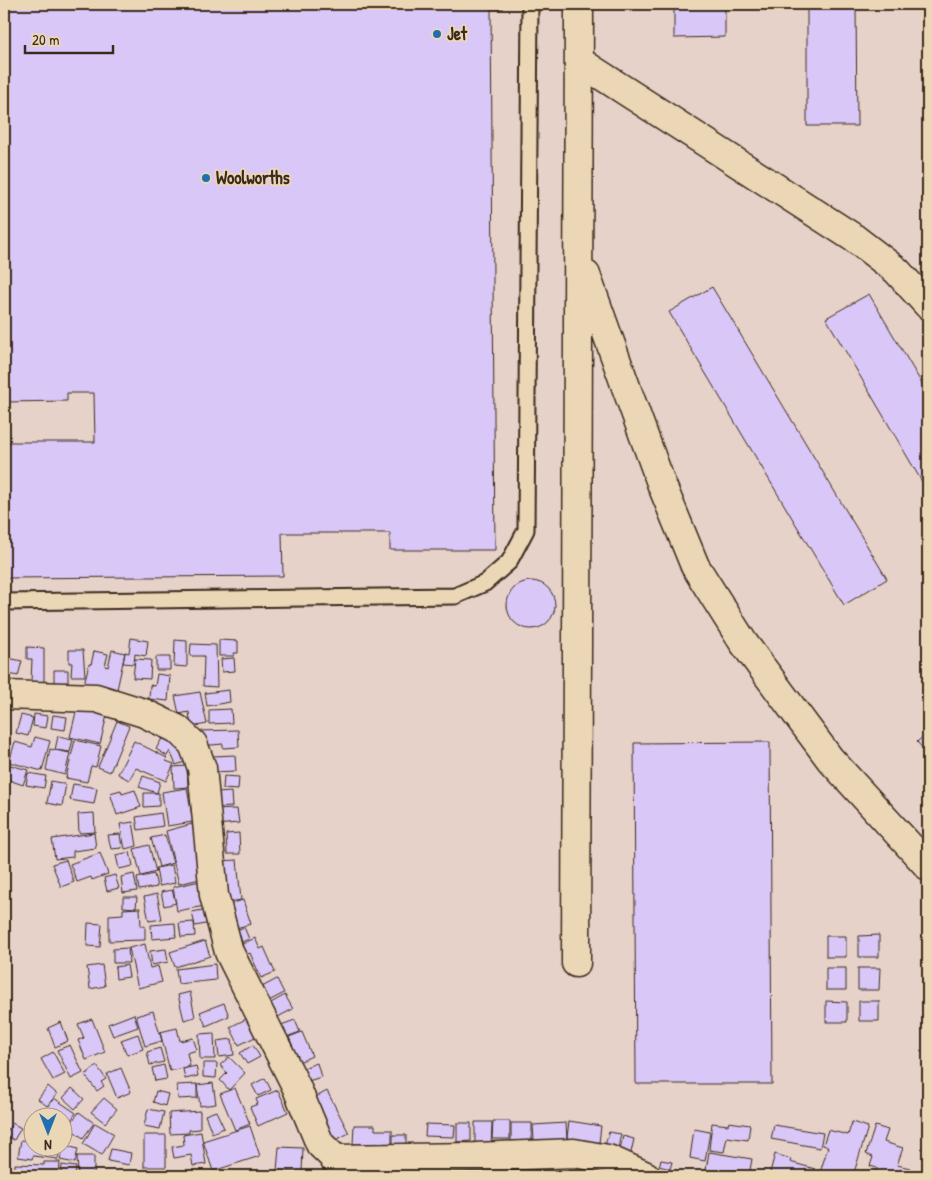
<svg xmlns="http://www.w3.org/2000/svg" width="932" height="1180" viewBox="0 0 932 1180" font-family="'Patrick Hand',sans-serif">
  <rect width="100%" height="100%" fill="#e6d2c9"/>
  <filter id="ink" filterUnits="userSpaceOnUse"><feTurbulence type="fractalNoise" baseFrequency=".02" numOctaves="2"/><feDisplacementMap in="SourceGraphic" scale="10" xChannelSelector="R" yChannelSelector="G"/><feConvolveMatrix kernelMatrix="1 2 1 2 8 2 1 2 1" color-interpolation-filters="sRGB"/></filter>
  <g filter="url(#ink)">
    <!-- building -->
    <path fill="#d9c7f8" stroke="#3b2a1e" d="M4 4H503V9H491L495 550H390V533H282L283 576 4 578V442H95L94 393H67V401L4 402Z
      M674 4H725V37L674 38Z
      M807 4H856L857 126H807Z
      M712 287 887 579 844 605 669 312Z
      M869 294 928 394V492L826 318Z
      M507 605a24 24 0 1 1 48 0a24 24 0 1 1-48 0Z
      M131 638 148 641 146 656 135 654 134 664 123 663 125 652 129 653Z
      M175 640 187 641V667L174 666Z
      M219 640 238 641V653H234V656H219Z
      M191 644 216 645 217 687 203 686 204 656H190Z
      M27 647 44 648V682H31L32 659H27Z
      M69 650H83L85 676H71L72 663H69Z
      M112 650 125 653 116 694 84 684 89 664 91 665 94 651 108 654 105 666 108 667Z
      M156 657H170V670H156Z
      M8 658 22 661 18 676 5 673Z
      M234 658 235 671 222 672 221 659Z
      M135 659 151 660 150 679 133 678Z
      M54 670H68V684H54Z
      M157 674 170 676 168 701 149 699 150 685 155 686Z
      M229 690 230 702 207 706 205 693Z
      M200 692 207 724 191 727 189 712 179 714 175 696Z
      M77 708 107 715 100 744 70 737Z
      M231 709 232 723 209 724V710Z
      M4 710H7L4 743Z
      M34 714 48 716 46 728 33 726Z
      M21 715 33 718 28 736 16 733Z
      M53 715 67 717 65 730 51 728Z
      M117 721 129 726 110 772 98 767Z
      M238 730 239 747 223 748V744L200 746 198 731Z
      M928 732V754L917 742Z
      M164 735 184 750 188 761 176 765 170 751 167 756 156 749Z
      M58 736 73 739 70 752 55 750Z
      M35 737 50 741 42 771 9 762 15 742 32 747Z
      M75 740 101 746 96 767 91 766 87 782 66 778Z
      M134 741 167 758 166 761 174 764 166 781 136 768 129 780 118 774Z
      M770 742 772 1084H636L634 743Z
      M50 749 70 753 65 775 46 770Z
      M235 755 236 771 213 772V756Z
      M10 765 28 770 23 785 6 779Z
      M187 766 188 787 174 788 173 767Z
      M28 773 46 776 44 788 26 785Z
      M143 776 160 782 157 793 139 787Z
      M224 776 239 777 238 790 223 789Z
      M51 781 66 784 62 806 47 803Z
      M73 784 97 788 94 804 70 800Z
      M187 788 193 822 167 826 162 792Z
      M121 790 122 794 135 790 141 807 117 815 110 793Z
      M231 792 232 807 218 808 217 793Z
      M144 793H159V806L144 807Z
      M237 809 239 823 215 825 214 810Z
      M94 813 95 832 79 833 78 814Z
      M161 813 163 826 138 830 136 817Z
      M133 822 137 846 125 849 120 824Z
      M192 824 204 878 179 884 166 831Z
      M94 833 96 848 73 851V857L55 859 52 839Z
      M239 833 240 854H227L226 834Z
      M120 834 122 848 111 849 108 835Z
      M165 835 173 863 159 867 151 838Z
      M149 845 156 872 141 876 134 849Z
      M130 852 133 866 119 869 116 855Z
      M100 853 108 874 92 880 91 877 77 882 70 864Z
      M66 860 74 882 61 887 52 864Z
      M237 860 241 900 223 903 219 861Z
      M172 865 175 883 159 886 156 868Z
      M134 874 137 891 123 893 121 877Z
      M154 874 157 887 139 890 137 878Z
      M115 875 119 888 107 891 104 878Z
      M200 881 205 906 177 911 173 887Z
      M172 890 176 903 164 906 161 892Z
      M157 894 162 919 149 921 144 897Z
      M123 897H137L136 908 123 907Z
      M243 900 251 924 232 929 226 905Z
      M140 908 141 926H145V940L109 941V915L123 914V909Z
      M208 909 211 923 195 926 192 912Z
      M194 922 195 936 181 937 179 923Z
      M88 923 102 924 100 947 87 946Z
      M175 923 176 937 152 939 151 925Z
      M244 927 249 939 237 944 232 932Z
      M879 935V957H859V936Z
      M826 936H846V957H826Z
      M255 938 260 949 264 947 275 972 261 978 250 953 245 955 240 945Z
      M205 941 210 956 175 967 170 952Z
      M145 944 150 968 158 966 162 982 138 988 129 948Z
      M128 948 129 963H113V949Z
      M166 949 168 962 152 965 150 951Z
      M215 964 216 980 178 984 176 969Z
      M102 965 105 986 90 989 87 967Z
      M127 965 129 977 116 979 115 967Z
      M826 968H846V990H826Z
      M858 968H880L879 990H858Z
      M277 979 284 993 267 1002 260 988Z
      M190 992 195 1017 184 1020 178 995Z
      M285 995 293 1009 276 1018 269 1004Z
      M826 1001 847 1002V1022H826Z
      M859 1001H879V1021H859Z
      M224 1003 229 1016 206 1026 200 1012Z
      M153 1011 162 1041 145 1046 136 1016Z
      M134 1014 138 1027 113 1036 108 1024Z
      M252 1016 261 1034 239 1045 230 1027Z
      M92 1019 105 1052 86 1060 78 1040 84 1038 78 1024Z
      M295 1020 300 1032 286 1037 281 1025Z
      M61 1022 68 1041 55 1047 48 1028Z
      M177 1028 180 1041 193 1038 197 1050 187 1053 190 1066 170 1071 160 1032Z
      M302 1032 312 1056 299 1062 289 1037Z
      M214 1033 215 1059H200L199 1034Z
      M138 1034 143 1049 127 1055 121 1040Z
      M232 1039 234 1055 219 1057 217 1041Z
      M70 1045 83 1073 71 1079 57 1050Z
      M253 1045 260 1057 247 1064 240 1053Z
      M160 1048 164 1062 150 1065 147 1052Z
      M53 1052 65 1074 53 1080 41 1059Z
      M229 1057 245 1073 229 1090 220 1080 227 1073 220 1065Z
      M203 1063H217L216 1078 203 1077Z
      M317 1063 321 1077 302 1083 298 1070Z
      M164 1065 167 1079 155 1081 152 1068Z
      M97 1066 106 1079 101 1082 104 1086 97 1091 85 1075Z
      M196 1066 198 1076 185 1079 183 1069Z
      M121 1068 131 1092 117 1098 107 1074Z
      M265 1078 271 1090 258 1096 252 1085Z
      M213 1083 216 1104 200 1106 197 1085Z
      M197 1084V1098L178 1099 177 1085Z
      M48 1086 57 1094 47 1106 38 1099Z
      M72 1088 84 1099 75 1109 63 1098Z
      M235 1088 250 1124 235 1130 220 1094Z
      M278 1090 288 1112 258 1126 250 1107 258 1104 256 1099Z
      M156 1091 168 1094 165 1106 153 1102Z
      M327 1091 349 1133 332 1142 309 1101Z
      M54 1098 76 1113 66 1127 62 1124V1118H53L45 1112Z
      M104 1098 117 1109 105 1123 91 1112Z
      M148 1109 164 1112 160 1129 144 1126Z
      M200 1111V1129L189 1130V1133L170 1134 169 1113Z
      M216 1111 224 1128 212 1133 205 1115Z
      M79 1112 94 1123 83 1138 68 1127Z
      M26 1120H32V1136H26Z
      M493 1121H510V1139H492Z
      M569 1121 601 1126 599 1143 567 1138Z
      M475 1122H492L491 1148H475Z
      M729 1122 750 1125 748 1140 727 1137 724 1152 709 1150 712 1123 728 1125Z
      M852 1122 868 1127 853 1176H819L828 1147 823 1145 828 1130 848 1135Z
      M12 1123 21 1128 14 1140 4 1135V1128L8 1130Z
      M95 1123 114 1134 102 1155 83 1144Z
      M457 1123H471V1141L457 1142Z
      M511 1123H532V1144H511Z
      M566 1123 567 1139 534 1141 533 1125Z
      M426 1124 455 1125 454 1137 425 1136Z
      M354 1125H375V1130H392V1144H353Z
      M774 1125 823 1133 820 1148 771 1139Z
      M250 1126 260 1156 213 1171 203 1141Z
      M875 1126 888 1130 884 1142 903 1148 897 1165 910 1168 907 1176H874L877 1168 870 1166 873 1157 866 1154Z
      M694 1129 710 1132 705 1161 690 1158Z
      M201 1132 206 1164 193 1166 191 1155 174 1158 172 1147 184 1145 183 1135Z
      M609 1132 621 1134 618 1148 605 1145Z
      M144 1135H166V1167H144Z
      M393 1135H406V1148H393Z
      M623 1136 634 1139 630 1157 619 1154Z
      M21 1140 32 1141V1148H60L58 1159 33 1156 32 1159 18 1157Z
      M64 1145 78 1149 75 1163 60 1160Z
      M279 1147 303 1148 302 1172 277 1171Z
      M111 1149 131 1153 129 1165 108 1161Z
      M709 1152 752 1159 749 1176 733 1174V1176H705Z
      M775 1154 791 1159 790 1162 815 1169 813 1176H769Z
      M77 1156H94V1174H78Z
      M661 1160 672 1162 670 1169 659 1166Z
      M44 1162H60L59 1176H15V1164L44 1165Z
      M396 1162 408 1172 405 1176H386Z
      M433 1162 455 1163 454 1176H432Z
      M473 1162 508 1163 507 1176H472Z
      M515 1163 545 1166 544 1176H513Z
      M62 1165 76 1167 75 1176H61Z
      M455 1170 472 1172V1176H455Z"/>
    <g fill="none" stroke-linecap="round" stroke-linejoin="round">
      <defs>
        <path id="lane" d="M4 602 455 596 485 583 509 562 526 530 530 4"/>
        <path id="street" d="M579 61 854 238 897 271 928 305
          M586 275 626 387 661 483 695 566 743 642 830 759 928 866
          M4 695 96 698 144 713 177 729 193 744 202 768 214 895 229 952 296 1086 320 1144 353 1176
          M576 963 579 4
          M334 1159 476 1157 574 1153 608 1159 646 1176"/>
      </defs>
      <!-- lane casing -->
      <use href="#lane" stroke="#3b2a1e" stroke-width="19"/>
      <!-- street casing -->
      <use href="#street" stroke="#3b2a1e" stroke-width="31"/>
      <!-- lane -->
      <use href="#lane" stroke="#ebd6b5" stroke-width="15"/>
      <!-- street -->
      <use href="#street" stroke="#ebd6b5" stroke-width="28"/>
    </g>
  </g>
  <!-- markers -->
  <g fill="#1f6fb2" stroke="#ebd6b5" stroke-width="2">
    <circle cx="437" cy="34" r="5"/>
    <circle cx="206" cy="178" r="5"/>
  </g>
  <g text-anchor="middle" stroke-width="4" stroke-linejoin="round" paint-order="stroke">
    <!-- poi labels -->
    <g font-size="18" font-weight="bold" fill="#3b2a1e" stroke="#ebd6b5" text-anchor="start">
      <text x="447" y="40">Jet</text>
      <text x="216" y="184">Woolworths</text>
    </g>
  </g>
  <!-- margin -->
  <rect width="932" height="1180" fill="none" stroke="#ebd6b5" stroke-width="20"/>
  <rect x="10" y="10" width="912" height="1160" fill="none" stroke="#3b2a1e" stroke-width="2" filter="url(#ink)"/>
  <!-- north arrow -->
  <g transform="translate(48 1132) rotate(180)"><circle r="24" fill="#ebd6b5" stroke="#a59179"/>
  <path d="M0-4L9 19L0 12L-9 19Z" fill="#1f6fb2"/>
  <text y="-8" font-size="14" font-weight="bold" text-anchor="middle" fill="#3b2a1e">N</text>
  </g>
  <!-- scale -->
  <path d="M25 45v8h88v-8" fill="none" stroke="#3b2a1e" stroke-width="2.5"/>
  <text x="32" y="45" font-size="15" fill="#3b2a1e" stroke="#ebd6b5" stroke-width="4" paint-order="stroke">20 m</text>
</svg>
